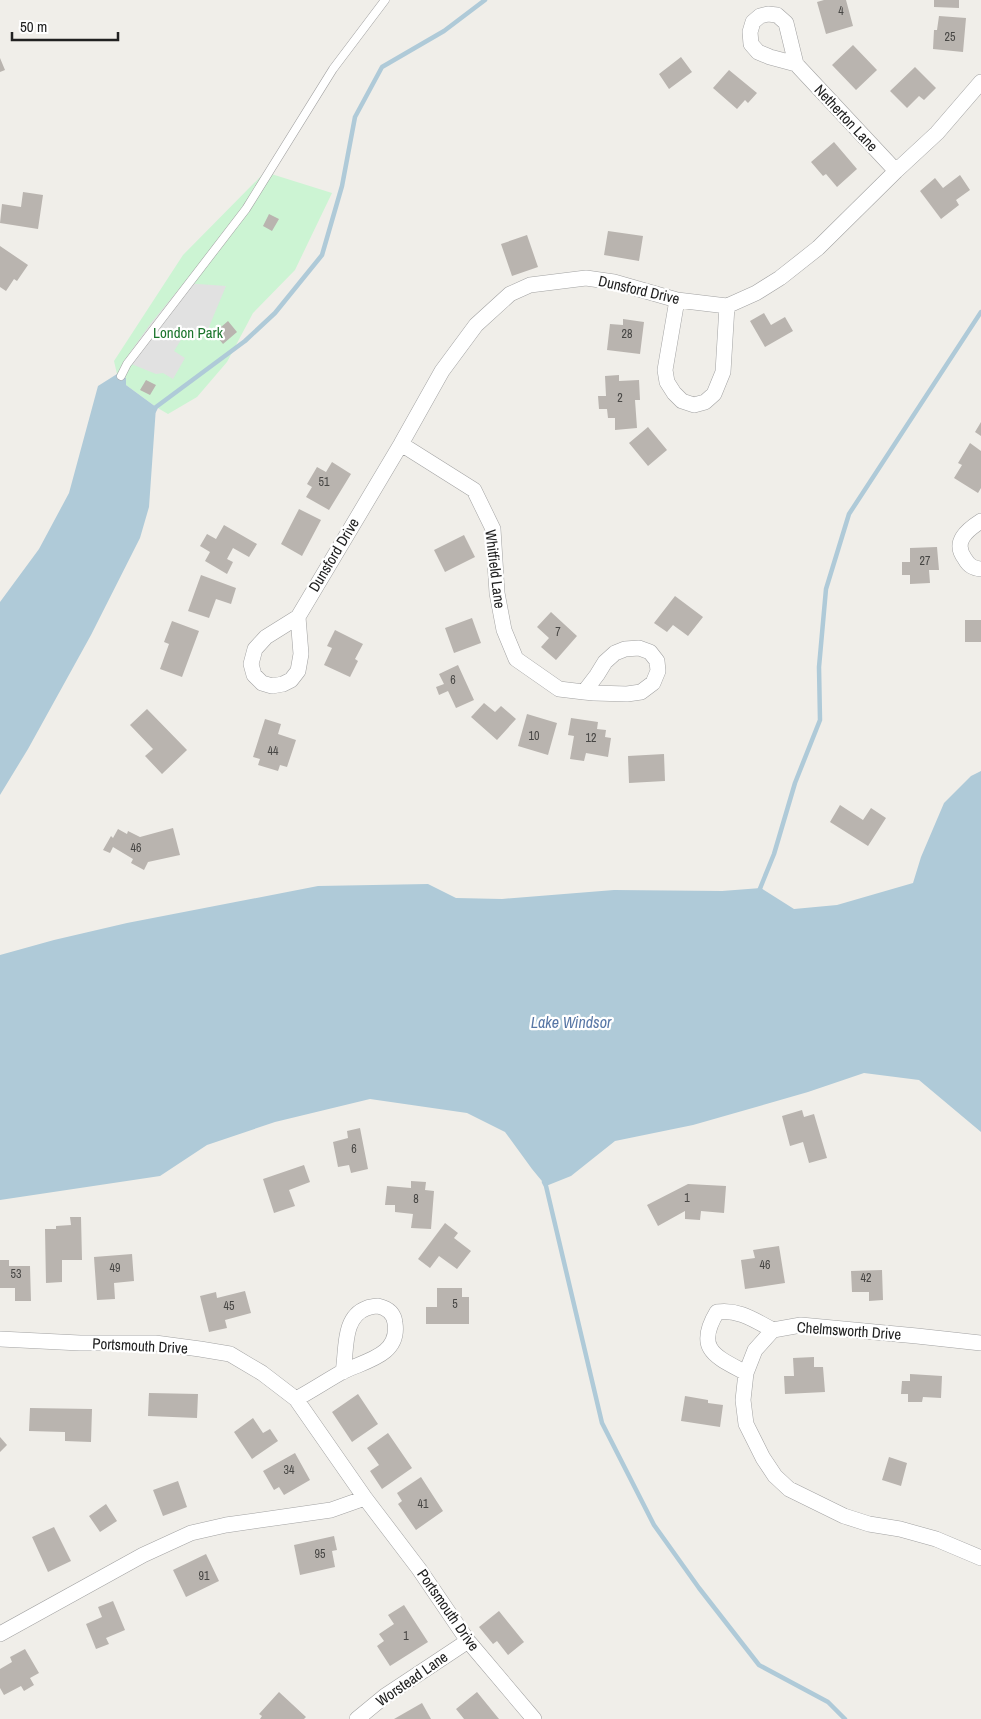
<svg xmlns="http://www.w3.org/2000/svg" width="981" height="1719" viewBox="0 0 981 1719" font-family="'Archivo Narrow',sans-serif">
  <rect width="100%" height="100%" fill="#f0eee9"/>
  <!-- park -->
  <path fill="#ccf4d3" d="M265 172 332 193 295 270 253 313 227 362 197 397 168 414 156 407 126 385 125 378 117 374 114 361 183 255Z"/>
  <!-- parking -->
  <path fill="#e1e1e1" d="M184 283 226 286 206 334 184 335 174 351 185 358 173 379 163 373 156 374 124 361 151 323Z"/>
  <!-- water -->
  <path fill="#afcad8" d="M117 374 126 378V385L156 407 149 507 140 538 91 635 28 749 0 795V602L39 549 69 493 98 386Z
    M981 771V1132L919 1080 864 1073 808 1092 693 1125 615 1141 571 1176 546 1186 532 1169 505 1132 467 1113 370 1099 275 1122 207 1145 160 1176 0 1200V955L54 940 127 923 318 886 428 884 456 898 502 899 614 890 722 891 761 888 794 909 837 905 913 883 921 857 944 803 971 776Z"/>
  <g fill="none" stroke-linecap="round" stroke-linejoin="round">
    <!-- stream -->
    <path stroke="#afcad8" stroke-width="4.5" d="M154 411 156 407 245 341 275 313 322 255 342 186 355 117 382 67 444 31 485 0
      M759 891 774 854 795 783 820 720 819 667 826 589 849 514 981 312
      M544 1182 546 1186 602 1423 654 1525 699 1588 759 1665 828 1702 845 1719"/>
  </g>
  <!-- building -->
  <path fill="#b9b4af" d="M824 0H846L853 26 826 34 817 2Z
    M934 0H959V8L934 7Z
    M939 16 966 18 963 52 933 49 934 30H937Z
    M853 45 877 70 856 90 832 65Z
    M681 57 692 72 669 89 659 74Z
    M0 58 5 70 0 72Z
    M915 67 936 88 924 100 919 96 907 108 890 91Z
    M729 70 757 93 748 103 745 100 737 109 713 88Z
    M834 142 857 169 837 187 826 174 823 176 811 162Z
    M960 175 970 190 956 200 959 205 941 219 920 191 935 178 943 188Z
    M23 192 43 195 38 229 0 223 2 204 21 207Z
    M269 214 279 219 272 231 263 226Z
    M608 231 643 236 639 261 604 255Z
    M527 235 538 267 512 276 501 244Z
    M0 246 28 265 17 281 14 279 6 291 0 287Z
    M764 313 771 325 785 317 793 331 765 347 750 321Z
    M623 319 644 322 640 354 607 350 610 324 623 325Z
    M228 321 237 332 223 344 214 333Z
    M619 375V381L639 380 640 400H635L637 428 615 430V418H608L607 409H599L598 396H606L605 376Z
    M146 380 156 385 150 395 140 390Z
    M981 422V436L975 432Z
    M648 427 667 450 648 466 629 443Z
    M970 443 981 451V488L978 493 954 478 962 465 958 463Z
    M332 462 351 474 329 510 306 497 312 487 307 484 317 467 326 472Z
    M299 509 321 520 302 556 281 544Z
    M224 525 257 544 249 557 233 548 227 559 233 562 227 574 205 561 210 552 200 546 207 534 216 539Z
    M464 535 475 557 445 572 434 550Z
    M937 547 939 570H929L930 583 910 584V575H902V562H910V548Z
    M201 575 236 588 231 604 216 599 209 618 188 611Z
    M675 596 703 617 688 636 673 625 667 632 654 623Z
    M551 612 577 636 556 660 541 647 549 638 537 627Z
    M472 618 481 643 454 653 445 628Z
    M965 620H981V642H965Z
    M172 621 199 631 182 677 160 669 169 644 164 642Z
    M335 630 363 644 355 659 358 661 350 677 324 665 332 648 327 646Z
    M458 665 474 700 456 708 448 691 439 695 436 687 444 684 439 674Z
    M484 703 495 712 501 706 516 719 497 740 471 717Z
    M147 709 187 750 162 774 145 756 153 749 130 725Z
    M527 714 557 723 548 755 518 746Z
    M571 718 598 722 597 729 606 730 605 737 611 738 608 757 586 753 584 761 570 759 574 736 568 735Z
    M265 719 281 724 278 734 296 740 287 767 280 765 278 771 258 765 260 759 253 757Z
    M664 754 665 781 629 783 628 756Z
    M840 805 863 820 871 808 886 818 868 846 830 822Z
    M173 828 180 855 148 862 144 870 131 863 133 859 113 847 110 853 103 850 111 836 113 838 118 829 127 834 128 831 140 837Z
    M802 1110 804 1117 814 1114 827 1158 809 1163 803 1142 790 1146 782 1116Z
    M360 1128 368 1169 351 1173 349 1165 338 1167 333 1142 348 1138 347 1131Z
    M304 1165 310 1182 289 1190 295 1206 274 1213 263 1179Z
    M411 1181 426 1182 425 1190 434 1191 431 1229 411 1228 413 1214 395 1212V1205H385L387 1186 411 1188Z
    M688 1184 726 1186 724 1213 701 1211 700 1220 685 1219V1211L658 1226 647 1205Z
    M70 1217H81L82 1260H62V1282L46 1283 45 1229H56V1226L71 1225Z
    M445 1223 458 1233 454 1238 471 1251 457 1269 439 1256 430 1268 418 1259Z
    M779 1246 785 1283 745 1289 741 1260 755 1258 753 1250Z
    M132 1254 134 1281 114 1283 115 1299 97 1300 94 1257Z
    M0 1260H9V1266H30L31 1301H15V1288H0Z
    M882 1270 883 1300 869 1301V1292H852L851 1271Z
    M437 1288H462V1297H469V1324H426V1307H437Z
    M245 1291 251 1313 225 1320 227 1328 209 1332 200 1296 216 1292 217 1298Z
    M814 1357V1367H823L825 1392 785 1394 784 1376H794L793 1358Z
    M910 1374 942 1376 941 1398 923 1397 922 1402H908V1394H901L902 1381H910Z
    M149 1393 198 1394 197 1418 148 1416Z
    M358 1394 378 1424 352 1442 332 1412Z
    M685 1396 708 1400V1403L723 1405 720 1427 681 1421Z
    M30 1408 92 1409 91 1442 65 1441V1432L29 1431Z
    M253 1418 263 1433 270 1429 278 1441 252 1459 234 1432Z
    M388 1433 412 1468 382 1489 370 1471 379 1465 367 1448Z
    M0 1437 7 1445 0 1452Z
    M295 1453 310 1480 284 1495 279 1487 274 1490 263 1471Z
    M889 1457 907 1463 901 1486 882 1480Z
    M421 1477 443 1511 416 1530 398 1504 402 1501 397 1493Z
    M178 1481 187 1507 163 1516 153 1490Z
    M106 1504 117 1521 100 1532 89 1516Z
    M54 1527 71 1561 48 1572 32 1537Z
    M334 1536 337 1550 332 1551 335 1567 300 1575 294 1545Z
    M206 1554 219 1581 186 1597 173 1570Z
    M113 1601 125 1630 106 1638 109 1644 96 1649 86 1624 102 1617 98 1607Z
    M404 1605 428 1642 390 1666 377 1646 384 1641 379 1634 394 1624 388 1615Z
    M499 1611 524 1642 508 1655 497 1641 493 1644 479 1627Z
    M25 1649 39 1673 30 1678 34 1685 24 1691 21 1686 4 1695 0 1688V1669L12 1662 10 1657Z
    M279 1692 306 1717 304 1719H260L262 1716 259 1714Z
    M477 1692 499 1719H464L456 1709Z
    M422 1703 431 1719H394Z"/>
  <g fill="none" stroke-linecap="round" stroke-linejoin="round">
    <defs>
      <path id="lane" d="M121 376 127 364 246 209 333 69 385 0"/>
      <path id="street" d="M796 64 770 57 758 52 751 44 750 32 753 22 760 16 768 14 777 15 786 23 796 64 896 171
        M677 300 665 370 667 382 674 393 682 401 694 405 705 402 714 394 723 372 727 306
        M401 444 474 490 493 529 497 593 504 630 516 659 559 689 584 692 594 693 627 694 641 692 653 683 658 671 657 661 650 652 639 648 625 649 615 653 605 662 597 675 584 692
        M981 521C967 530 952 542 965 559 969 566 973 568 981 569
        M298 617 301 654 298 671 291 680 283 684 272 686 262 683 254 675 251 664 255 649 266 637 298 617 401 444 442 371 476 325 510 294 530 285 586 278 614 282 677 300 727 306 756 293 780 278 818 248 896 171 937 133 981 82
        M0 1339 80 1343H155L200 1349 230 1354 262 1373 296 1399 365 1498 419 1569 468 1641 534 1719
        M981 1343 917 1336 801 1325 773 1330 755 1350 746 1373 743 1400 746 1424 763 1458 775 1476 789 1489 844 1516 869 1524 900 1529 936 1539 981 1558
        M746 1373C717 1357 694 1350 717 1312 739 1309 754 1320 773 1330
        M296 1399C311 1391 326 1381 342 1372 364 1361 400 1356 395 1323 394 1313 387 1308 378 1306 373 1306 371 1307 367 1308 342 1317 347 1350 343 1372
        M0 1634 143 1555 191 1533 226 1525 331 1510 365 1498
        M357 1719 385 1696 468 1641"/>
    </defs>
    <!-- lane casing -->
    <use href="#lane" stroke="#a2a2a2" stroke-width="9"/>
    <!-- street casing -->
    <use href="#street" stroke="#a2a2a2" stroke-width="16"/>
    <!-- lane -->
    <use href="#lane" stroke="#fff" stroke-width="8"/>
    <!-- street -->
    <use href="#street" stroke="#fff" stroke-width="15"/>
  </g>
  <g text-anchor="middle" stroke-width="4.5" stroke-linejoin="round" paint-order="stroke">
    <!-- number labels -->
    <g font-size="12" fill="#474644">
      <text x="841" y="15">4</text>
      <text x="950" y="41">25</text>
      <text x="627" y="338">28</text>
      <text x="620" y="402">2</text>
      <text x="324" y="486">51</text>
      <text x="925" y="565">27</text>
      <text x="558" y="636">7</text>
      <text x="453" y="684">6</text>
      <text x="534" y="740">10</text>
      <text x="591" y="742">12</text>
      <text x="273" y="755">44</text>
      <text x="136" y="852">46</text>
      <text x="354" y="1153">6</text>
      <text x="687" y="1202">1</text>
      <text x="416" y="1203">8</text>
      <text x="765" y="1269">46</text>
      <text x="115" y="1272">49</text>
      <text x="16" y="1278">53</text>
      <text x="866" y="1282">42</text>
      <text x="455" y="1308">5</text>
      <text x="229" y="1310">45</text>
      <text x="289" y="1474">34</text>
      <text x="423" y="1508">41</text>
      <text x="320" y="1558">95</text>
      <text x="204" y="1580">91</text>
      <text x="406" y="1640">1</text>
    </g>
    <!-- street labels -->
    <g font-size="15" fill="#212121" stroke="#fff">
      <text transform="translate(846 118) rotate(47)" y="5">Netherton Lane</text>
      <text transform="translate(639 290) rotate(13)" y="5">Dunsford Drive</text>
      <text transform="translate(334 555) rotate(-59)" y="5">Dunsford Drive</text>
      <text transform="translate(495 569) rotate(83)" y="5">Whitfield Lane</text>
      <text transform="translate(849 1331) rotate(4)" y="5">Chelmsworth Drive</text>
      <text transform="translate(140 1346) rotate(3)" y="5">Portsmouth Drive</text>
      <text transform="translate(448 1610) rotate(55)" y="5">Portsmouth Drive</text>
      <text transform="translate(412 1679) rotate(-35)" y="5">Worstead Lane</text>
    </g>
    <!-- park labels -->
    <g font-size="15" fill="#1a742b" stroke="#fff">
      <text x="188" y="338">London Park</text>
    </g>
    <!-- water labels -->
    <g font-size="16" font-style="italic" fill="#5877a6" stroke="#fff">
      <text x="571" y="1028">Lake Windsor</text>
    </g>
  </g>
  <!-- scale -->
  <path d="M12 32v8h106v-8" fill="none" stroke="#212121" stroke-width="2.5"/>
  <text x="20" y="32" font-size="15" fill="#212121" stroke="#ffffff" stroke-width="4" paint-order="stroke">50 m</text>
</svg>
